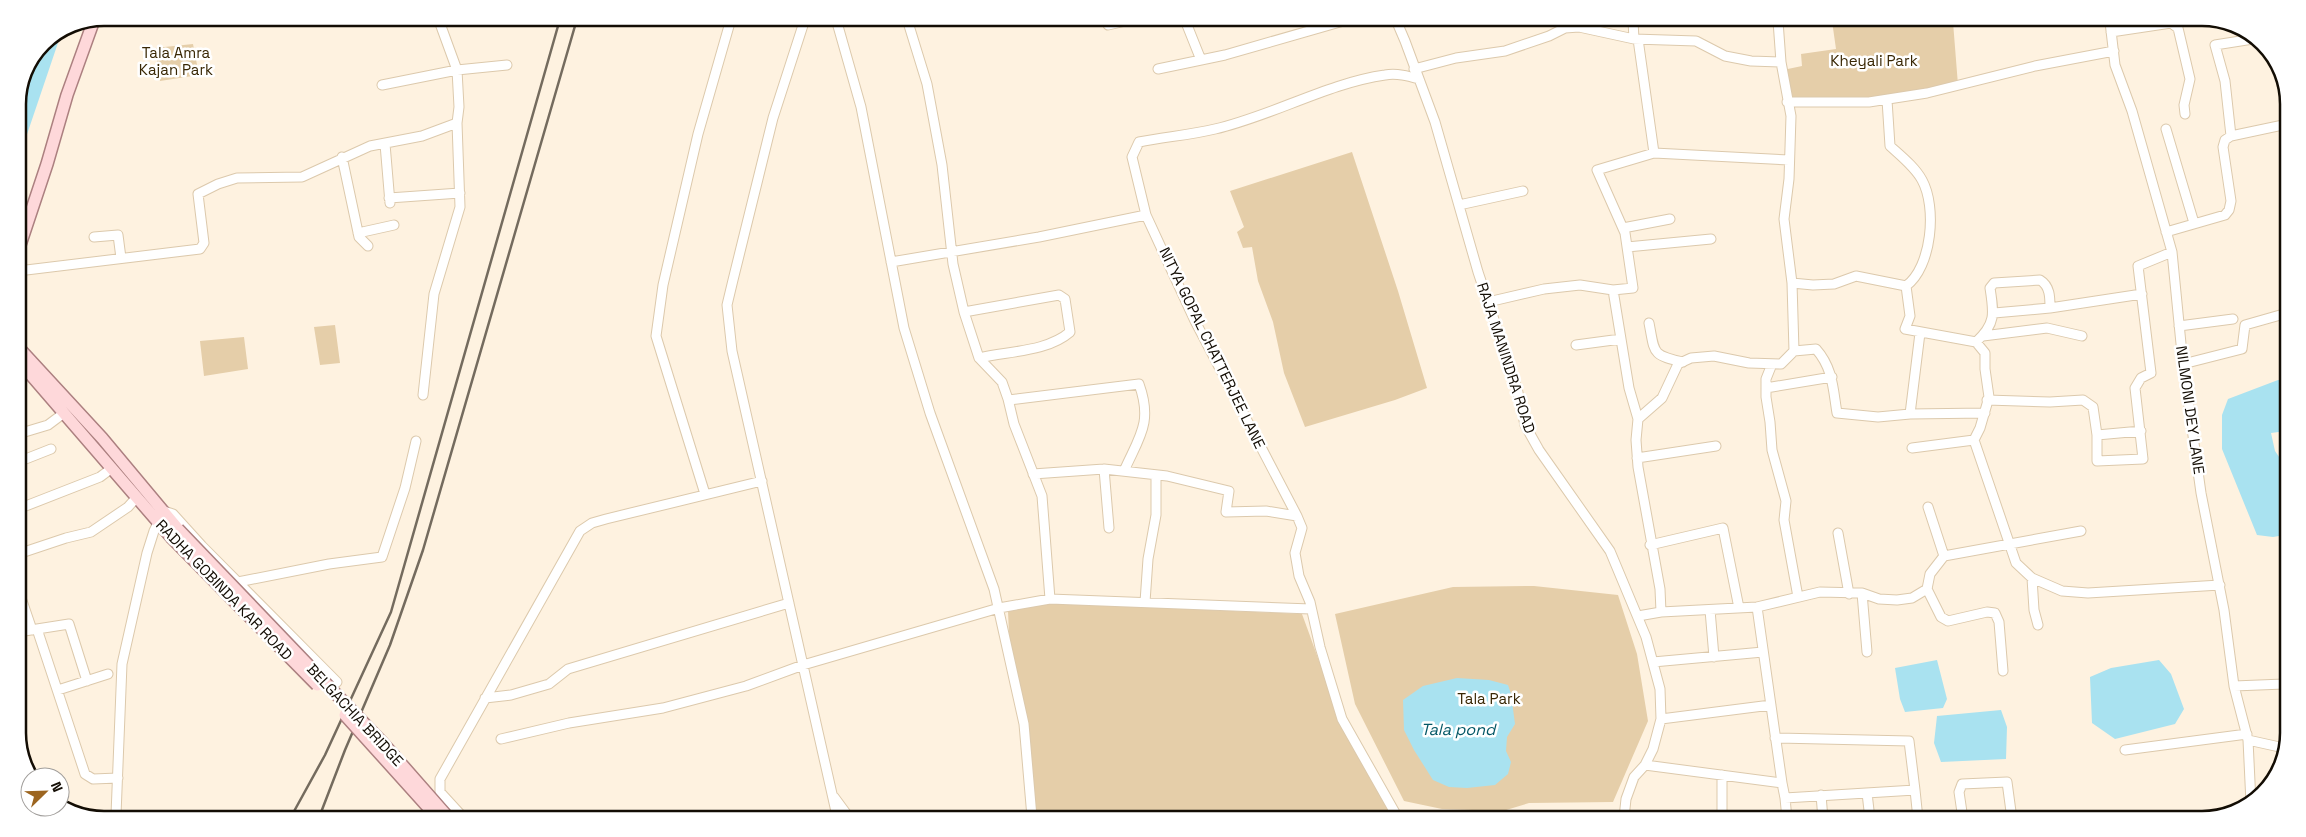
<svg xmlns="http://www.w3.org/2000/svg" width="2306" height="837" viewBox="0 0 2306 837" font-family="'Space Grotesk',sans-serif">
  <rect width="100%" height="100%" fill="#fef2e0"/>
  <!-- green -->
  <path fill="#e5cea9" d="M1832 21 1953 22 1958 85 1869 102H1787L1783 70 1802 66 1801 54 1836 49Z
    M193 44 199 75 160 81 155 48Z
    M1352 152 1398 291 1427 388 1395 400 1305 427 1284 373 1273 322 1258 281 1252 247 1243 248 1237 232 1244 227 1230 191Z
    M335 325 340 363 320 365 314 327Z
    M244 337 248 369 204 376 200 341Z
    M1534 586 1618 595 1637 654 1648 721 1613 802 1529 803 1503 811 1442 809 1404 801 1355 704 1335 614 1453 587Z
    M1051 603 1302 614C1329 687 1349 755 1397 818L1037 817 1026 718 1009 635 1008 611Z"/>
  <!-- water -->
  <path fill="#a9e2f0" d="M62 31 19 158 18 162V99L43 43Z
    M2278 380H2286V431L2271 433 2275 451 2286 467 2285 535 2273 537 2257 535 2222 449V415L2228 399Z
    M1937 660 1947 699 1943 708 1905 712 1900 699 1895 668Z
    M2159 660 2171 674 2184 709 2175 724 2115 739 2092 723 2090 677 2111 668Z
    M1457 678 1489 680 1508 685 1511 694 1515 724 1507 737 1506 751 1511 762 1508 774 1495 785 1467 788 1449 787 1433 780 1414 750 1404 730 1403 700 1423 686Z
    M2001 710 2007 727 2006 759 1941 762 1934 743 1937 716Z"/>
  <g fill="none" stroke-linecap="round" stroke-linejoin="round">
    <defs>
      <path id="minor" d="M805 19 773 118 733 280 727 305 732 351 837 816
        M836 19 861 107 904 328 930 413 994 589 1024 724 1032 817
        M907 19 927 84 942 165 953 264 964 312 979 358 1002 382 1008 399 1014 424 1042 496 1050 599
        M1185 20 1201 60
        M1396 20 1405 41 1435 122 1478 272 1517 388 1525 425 1539 450 1610 551 1646 637 1660 689 1661 719 1653 749 1645 765 1634 777 1626 799 1624 818
        M1633 21 1634 39
        M2110 22 2115 65 2132 111 2172 252 2183 364 2201 493 2224 610 2234 686 2248 740 2251 803
        M1397 23 1408 20
        M1108 25 1130 20
        M2111 32 2171 23 2178 28 2190 79 2184 105 2185 114
        M1638 39 1654 153 1597 170 1625 233 1633 288 1613 290 1629 388 1638 419
        M1158 69 1225 55 1347 20
        M1414 69 1456 58 1505 51 1549 36 1565 28 1579 27 1634 39 1696 41 1725 56 1751 61 1781 62
        M382 85 457 70 507 65
        M1887 100 1890 146C1901 156 1915 167 1922 180 1937 207 1932 267 1906 286
        M1787 102H1869L1927 93 2035 66 2114 51
        M2166 129 2194 223
        M2231 136 2288 124
        M385 144 390 203
        M1654 153 1789 160
        M342 157 359 237 368 246
        M389 198 460 193
        M1459 205 1523 191
        M1623 228 1670 219
        M2166 232 2225 215 2229 210 2231 201 2223 147 2225 140 2231 136 2225 81 2215 45 2253 39
        M358 233 394 225
        M94 237 118 235 121 258
        M1627 247 1711 239
        M891 262 1039 237 1146 215
        M18 271 200 249 204 243 198 194 218 184 237 178 302 177 370 146 422 136 457 123 459 107 457 70 438 18
        M1792 283 1813 285 1834 284 1856 276 1906 286 1910 316 1905 329 1976 342 1985 353V369L1989 397 1980 428 1974 440 2016 563 2032 578 2062 591 2088 593 2220 585
        M1488 302 1544 289 1580 285 1613 290
        M964 312 1059 295 1065 299 1070 332C1047 352 1008 351 979 358
        M1994 313 2050 308
        M1649 323C1655 353 1651 355 1683 362
        M2179 326 2233 319
        M1983 336 2047 328 2082 336
        M1976 342C1996 324 1994 313 1990 288L1994 283 2040 280C2050 286 2050 297 2050 308L2142 294
        M1576 345 1621 339
        M1794 351 1816 349C1833 368 1833 389 1837 413L1878 417 1910 414 1985 413
        M1772 364 1766 379V397L1770 422 1772 450 1786 501 1784 520 1798 597
        M2183 364 2242 349 2245 325 2287 313
        M1766 388 1832 377
        M423 395 434 294 460 207 457 123
        M1009 400 1139 384C1153 423 1139 437 1124 471
        M1987 400 2050 402 2083 400 2093 407 2097 435V461L2143 459 2135 388 2141 378 2151 373 2138 266 2172 252
        M1910 414 1920 333
        M18 434 48 425 64 413
        M2097 435 2141 431
        M1912 448 1974 440
        M1637 458 1716 446
        M18 462 51 449
        M1104 469 1109 528
        M1033 474 1104 469 1167 476 1229 491 1226 512 1266 511 1297 516
        M705 494 656 336 663 285 698 134 731 19
        M1928 507 1944 556
        M18 509 100 477 112 468
        M1838 533 1849 594
        M1650 545 1723 528 1739 608
        M18 554 66 538 91 532 128 507 137 497
        M2032 578 2034 610 2038 625
        M238 582 329 564 382 557 405 488 416 441
        M18 589 32 630
        M1927 589 1941 617 1948 621 1987 612 1995 613 1999 622 2003 671
        M1862 593 1867 652
        M1145 602 1148 559 1156 515V475
        M1757 607 1782 783
        M1710 610 1714 657
        M1661 612 1660 589 1638 467 1636 440 1638 419 1662 398 1678 364 1691 358 1714 356 1749 363 1781 364 1794 351 1792 283 1784 219 1789 179 1791 116 1781 62 1778 21
        M1638 616 1661 612 1757 607 1820 592 1862 593 1879 599 1897 600 1912 598 1927 589 1930 574 1944 556 2081 531
        M37 629 85 774 93 779 118 778
        M18 632 69 624 87 681
        M1653 662 1763 652
        M2234 686 2284 684
        M58 690 108 674
        M485 698 511 695 549 684 568 669 789 603
        M1661 719 1771 705
        M1775 738 1909 741 1915 790
        M501 739 569 723 663 708 746 686 803 665 999 608 1050 599 1311 609
        M2248 740 2284 748
        M2125 750 2247 734
        M1645 765 1782 783 1785 798 1787 819
        M1722 775V818
        M1867 793 1870 819
        M1821 795 1823 819
        M834 797 848 816
        M1785 798 1915 790 1918 819
        M116 815 122 664 147 553 154 531 164 511 173 514 202 546 337 682
        M462 816 440 792V779L580 531 592 523 606 519 762 481
        M1398 818 1342 719 1320 647 1310 602 1299 576 1295 553 1302 528 1297 516 1195 321 1146 215 1132 157 1139 142C1164 137 1190 135 1215 129 1272 116 1328 83 1385 75 1397 73 1408 76 1419 79
        M1609 818 1624 817
        M1963 819 1959 792 1962 784 2007 782 2012 819"/>
      <path id="major" d="M18 251 47 164 67 95 94 20
        M18 347 102 438 178 529
        M18 360 171 537"/>
    </defs>
    <!-- minor casing -->
    <use href="#minor" stroke="#dcc9ac" stroke-width="11"/>
    <!-- major casing -->
    <use href="#major" stroke="#ac8080" stroke-width="14"/>
    <!-- minor -->
    <use href="#minor" stroke="#fff" stroke-width="9"/>
    <!-- major -->
    <use href="#major" stroke="#fed8da" stroke-width="11"/>
    <!-- rail -->
    <path stroke="#746b5e" stroke-width="2.5" d="M292 815 325 755 391 612 560 19
      M320 815 345 750 390 645 423 550 577 19"/>
    <defs>
      <path id="major-bridge" d="M178 529 382 742 447 816
        M171 537 317 685
        M345 715 436 816"/>
    </defs>
    <!-- major-bridge casing -->
    <use href="#major-bridge" stroke="#ac8080" stroke-width="14" stroke-linecap="butt"/>
    <!-- major-bridge -->
    <use href="#major-bridge" stroke="#fed8da" stroke-width="11"/>
  </g>
  <g text-anchor="middle" stroke-width="5" stroke-linejoin="round" paint-order="stroke">
    <!-- park labels -->
    <g font-size="15" fill="#392704" stroke="#fff">
      <text x="176" y="58">Tala Amra<tspan x="176" dy="17">Kajan Park</tspan></text>
      <text x="1874" y="66">Kheyali Park</text>
      <text x="1489" y="704">Tala Park</text>
    </g>
    <!-- street labels -->
    <g font-size="15" fill="#130d04" stroke="#fff">
      <text transform="translate(1212 348) rotate(64)" y="5">NITYA GOPAL CHATTERJEE LANE</text>
      <text transform="translate(1506 358) rotate(72)" y="5">RAJA MANINDRA ROAD</text>
      <text transform="translate(2190 410) rotate(82)" y="5">NILMONI DEY LANE</text>
      <text transform="translate(224 590) rotate(46)" y="5">RADHA GOBINDA KAR ROAD</text>
      <text transform="translate(355 715) rotate(47)" y="5">BELGACHIA BRIDGE</text>
    </g>
    <!-- water labels -->
    <g font-size="16" font-style="italic" fill="#035766" stroke="#fff">
      <text x="1458" y="735">Tala pond</text>
    </g>
  </g>
  <!-- crop -->
  <path d="M0 0H2306V837H0ZM104 26H2202A78 78 0 0 1 2280 104V733A78 78 0 0 1 2202 811H104A78 78 0 0 1 26 733V104A78 78 0 0 1 104 26Z" fill="#fff" fill-rule="evenodd"/>
  <path fill="none" stroke="#130d04" stroke-width="2.5" d="M104 26H2202A78 78 0 0 1 2280 104V733A78 78 0 0 1 2202 811H104A78 78 0 0 1 26 733V104A78 78 0 0 1 104 26Z"/>
  <!-- north arrow -->
  <g transform="translate(45 792) rotate(67)"><circle r="24" fill="#ffffff" stroke="#a19e9b"/>
  <path d="M0-4L9 19L0 12L-9 19Z" fill="#9c6520"/>
  <text y="-8" font-size="14" font-weight="bold" text-anchor="middle" fill="#130d04">N</text>
  </g>
</svg>
